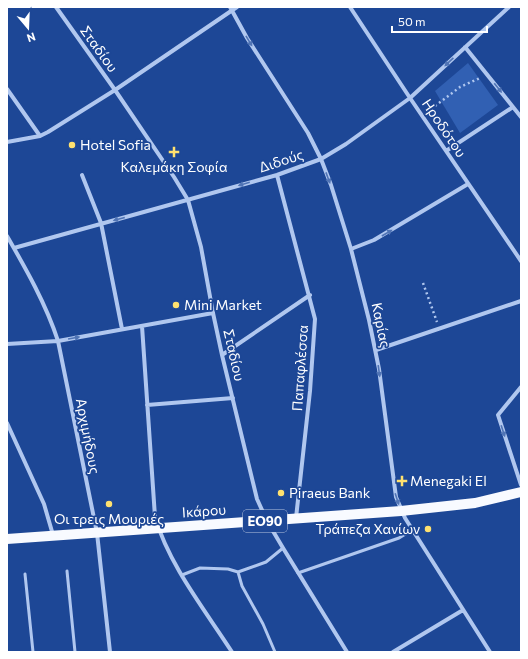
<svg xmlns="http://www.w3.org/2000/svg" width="528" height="659" viewBox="0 0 528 659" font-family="Commissioner,sans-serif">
  <rect width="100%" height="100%" fill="#1d4796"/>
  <!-- green -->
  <path fill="#3160b3" d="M468 63 498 105 460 133 435 91Z"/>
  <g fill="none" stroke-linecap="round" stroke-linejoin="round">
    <!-- path -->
    <path stroke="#b0c7ef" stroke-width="2.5" stroke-dasharray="2 3" stroke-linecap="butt" d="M435 106 460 87 480 78
      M423 283 437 322"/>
    <!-- service -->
    <path stroke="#b0c7ef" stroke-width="3" d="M67 571 75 652
      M238 572 242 586 263 624 275 652
      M298 573 399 538 412 530
      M25 574 33 652
      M182 575 200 568 228 569 238 572 266 562 283 548"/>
    <!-- minor -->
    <path stroke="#b0c7ef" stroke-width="4" d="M56 7 115 90 174 177 188 200 201 247 213 313 222 355 257 499 267 521 283 548 347 652
      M230 7 247 38 308 133 321 159 331 185 351 249 369 320 379 369 396 497 405 518 490 652
      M350 7 410 98 521 261
      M465 47 521 117
      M7 89 40 136
      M7 142 40 136 48 132 115 90 237 7
      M446 151 513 107
      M82 175 101 223 122 329
      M277 175 315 319 310 391 296 518
      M7 236C26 269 46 304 58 341L97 533 110 652
      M14 248 277 175 321 159 346 144 410 98 509 7
      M351 249 374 240 468 184
      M142 326 155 517C169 565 205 610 232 652
      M7 344 58 341 213 313
      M376 350 521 301
      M222 355 310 295
      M521 387 498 415 521 485
      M147 405 233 398
      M7 423 44 504 53 535
      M393 652 463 610"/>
    <!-- primary -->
    <path stroke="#f8faff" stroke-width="10" d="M7 539 401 511 475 503 521 492"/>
  </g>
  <!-- one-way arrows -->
  <defs><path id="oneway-solid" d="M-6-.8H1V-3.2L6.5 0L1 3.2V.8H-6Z"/></defs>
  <g fill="#5074b5">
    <use href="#oneway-solid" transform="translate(249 41) rotate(59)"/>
    <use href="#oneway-solid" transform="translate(449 62) rotate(137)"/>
    <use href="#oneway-solid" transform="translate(498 88) rotate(52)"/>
    <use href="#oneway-solid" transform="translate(328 178) rotate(70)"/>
    <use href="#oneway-solid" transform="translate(244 184) rotate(164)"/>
    <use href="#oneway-solid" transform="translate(119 219) rotate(165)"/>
    <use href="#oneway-solid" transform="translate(387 233) rotate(-30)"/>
    <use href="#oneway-solid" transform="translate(74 338) rotate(-10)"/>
    <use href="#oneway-solid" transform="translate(379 371) rotate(82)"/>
    <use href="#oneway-solid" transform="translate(503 431) rotate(72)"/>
    <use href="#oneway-solid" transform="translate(397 499) rotate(72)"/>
  </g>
  <!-- markers -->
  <g fill="#ffe16f" stroke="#1d4796" stroke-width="1.5">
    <circle cx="72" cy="145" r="4"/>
    <path d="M172 146h4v4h4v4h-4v4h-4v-4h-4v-4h4z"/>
    <circle cx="176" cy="305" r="4"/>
    <path d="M400 475h4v4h4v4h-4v4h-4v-4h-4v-4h4z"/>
    <circle cx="281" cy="493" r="4"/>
    <circle cx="109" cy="504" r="4"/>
    <circle cx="428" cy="529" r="4"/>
  </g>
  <g text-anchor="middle" stroke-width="3.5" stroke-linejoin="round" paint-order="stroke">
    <!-- shield labels -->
    <rect fill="#1d4796" stroke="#bbc8e0" stroke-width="1" x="243" y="510" width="44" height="22" rx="3"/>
    <g font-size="13" font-weight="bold" fill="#fff">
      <text x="265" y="526">ΕΟ90</text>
    </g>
    <!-- street labels -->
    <g font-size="14" fill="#fff" stroke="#1d4796">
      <text transform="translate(99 49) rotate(54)" y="5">Σταδίου</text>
      <text transform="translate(444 128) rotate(56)" y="5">Ηροδότου</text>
      <text transform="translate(281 161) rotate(-18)" y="5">Διδούς</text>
      <text transform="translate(381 325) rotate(78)" y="5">Καρίας</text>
      <text transform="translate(234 355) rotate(77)" y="5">Σταδίου</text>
      <text transform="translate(300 368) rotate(-86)" y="5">Παπαφλέσσα</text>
      <text transform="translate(88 436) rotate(79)" y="5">Αρχιμήδους</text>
      <text transform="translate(204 511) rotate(-4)" y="5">Ικάρου</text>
    </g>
    <!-- poi labels -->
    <g font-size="14" fill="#fff" stroke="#1d4796" text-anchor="start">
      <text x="80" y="150">Hotel Sofia</text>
      <text x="174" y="172" text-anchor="middle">Καλεμάκη Σοφία</text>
      <text x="184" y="310">Mini Market</text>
      <text x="410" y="486">Menegaki El</text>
      <text x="289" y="498">Piraeus Bank</text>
      <text x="109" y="524" text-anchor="middle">Οι τρεις Μουριές</text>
      <text x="420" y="534" text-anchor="end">Τράπεζα Χανίων</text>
    </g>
  </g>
  <!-- border -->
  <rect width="528" height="659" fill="none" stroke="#ffffff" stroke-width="16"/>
  <!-- north arrow -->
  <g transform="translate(28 28) rotate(161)" stroke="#1d4796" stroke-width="3" paint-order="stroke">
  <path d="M0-3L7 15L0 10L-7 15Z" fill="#ffffff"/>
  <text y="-6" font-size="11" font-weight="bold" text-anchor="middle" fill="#ffffff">N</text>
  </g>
  <!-- scale -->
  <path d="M392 26v6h95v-6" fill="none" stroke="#ffffff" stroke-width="2"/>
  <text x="398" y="26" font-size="12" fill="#ffffff" stroke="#1d4796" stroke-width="3" paint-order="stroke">50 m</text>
</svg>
